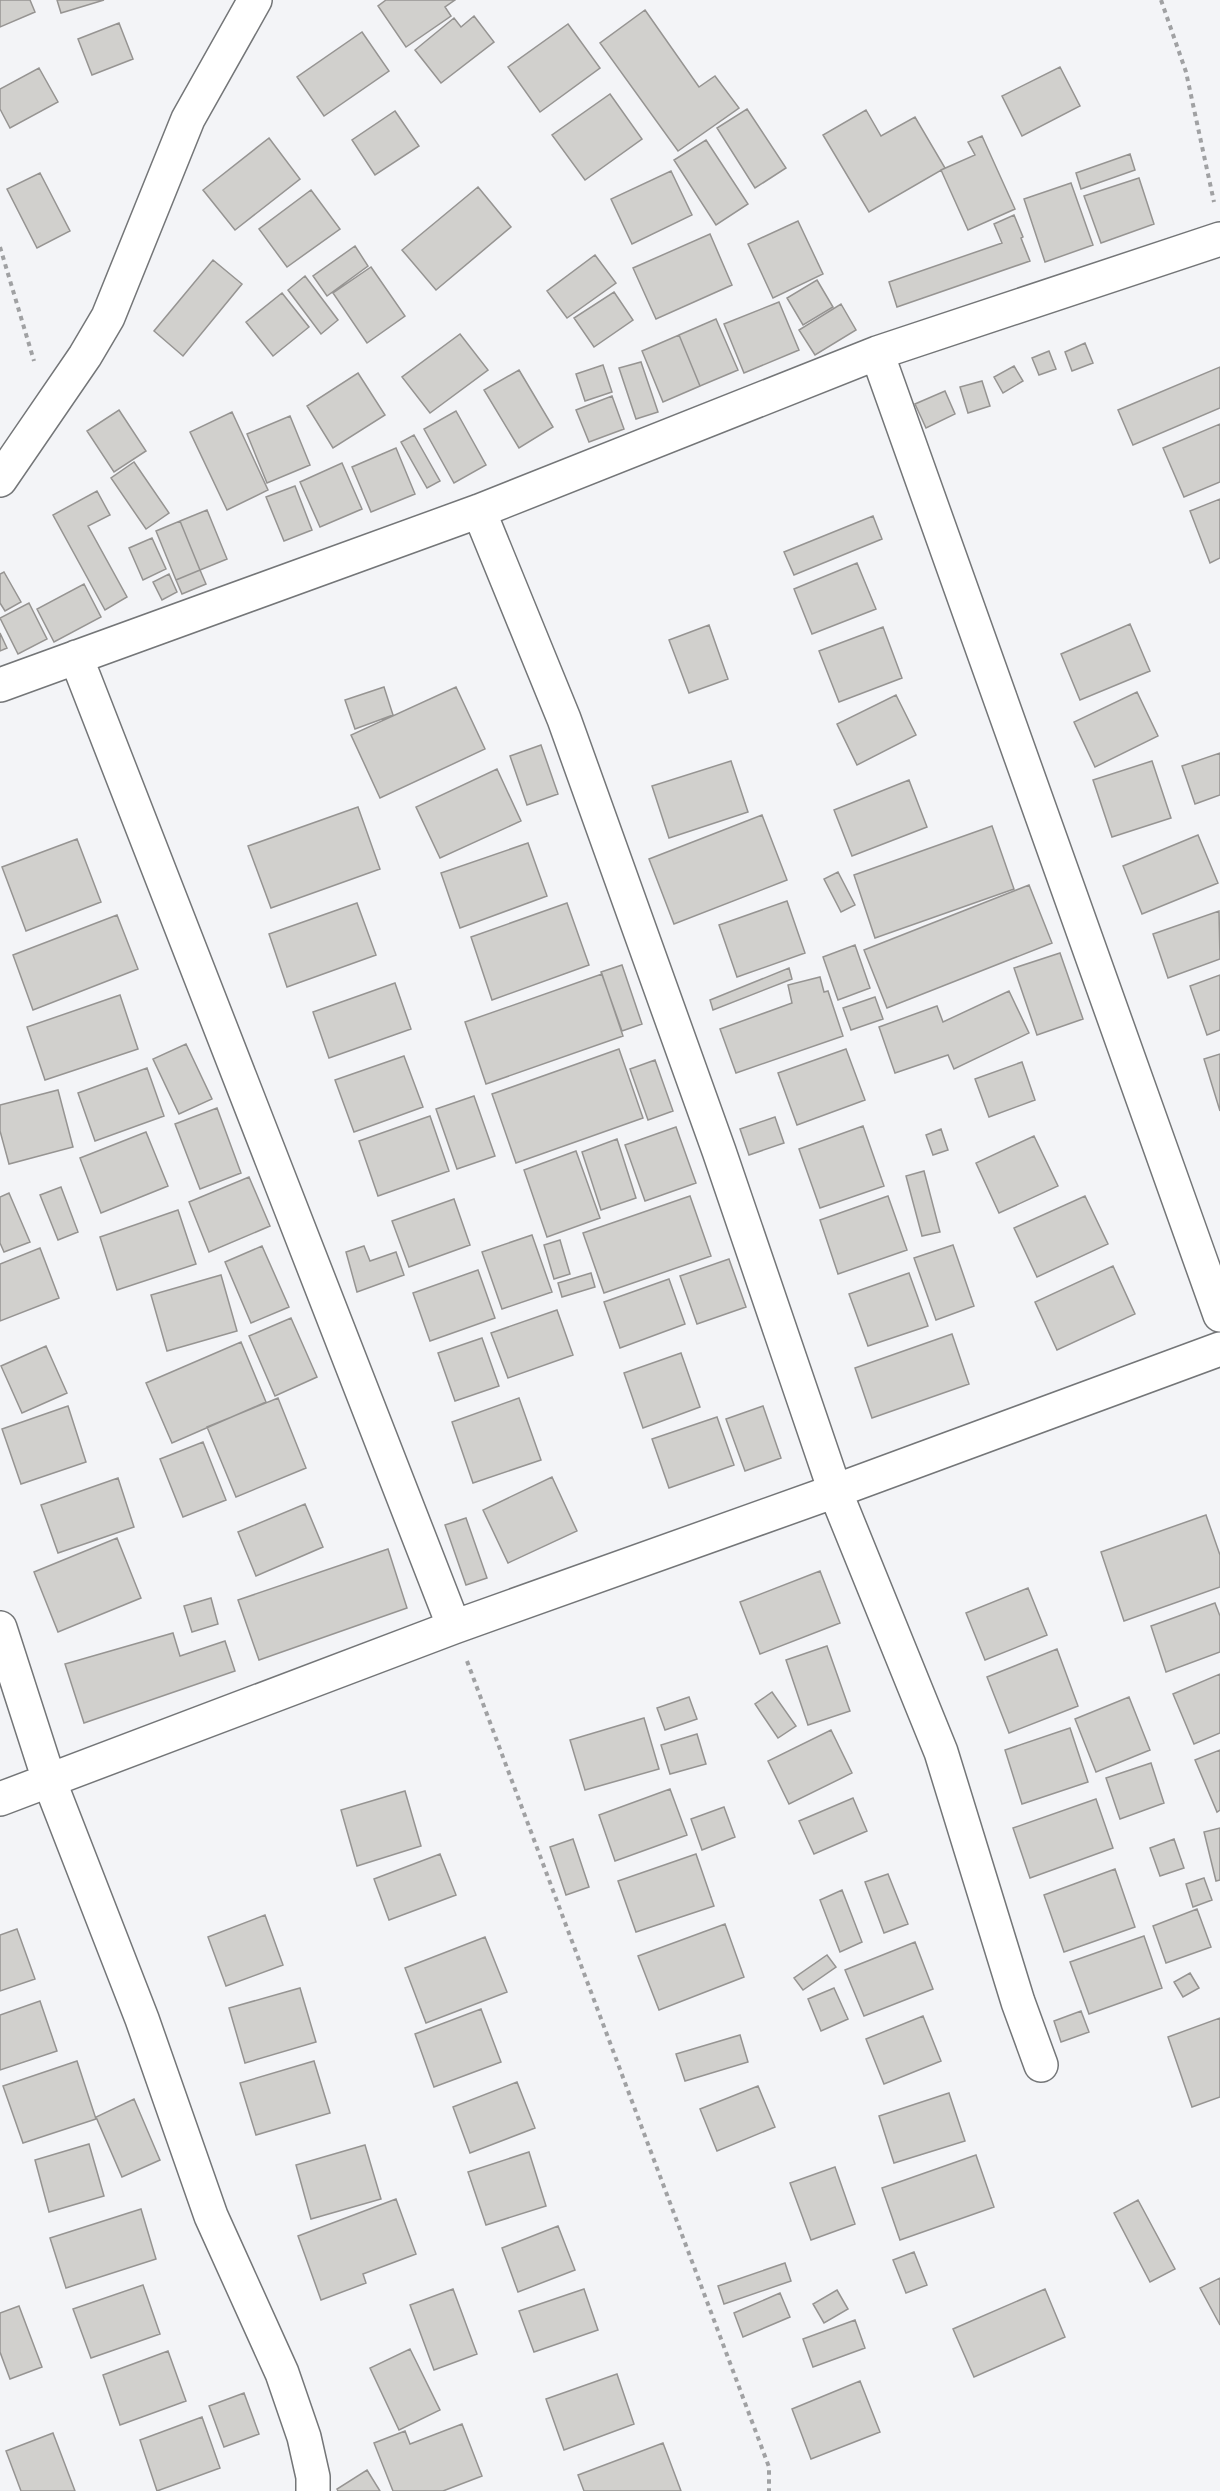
<svg xmlns="http://www.w3.org/2000/svg" width="1220" height="2491" viewBox="0 0 1220 2491" font-family="Commissioner,sans-serif">
  <rect width="100%" height="100%" fill="#f3f4f7"/>
  <!-- building -->
  <path fill="#d1d0cd" stroke="#969492" stroke-width="1.5" d="M0 0H30L35 12 0 27Z
    M57 0H104L61 13Z
    M386 0H455L445 7 451 16 406 47 378 6Z
    M645 10 699 87 715 76 739 108 678 151 600 43Z
    M474 16 494 42 441 83 415 50 454 18 461 27Z
    M119 23 133 59 92 75 78 39Z
    M568 24 600 68 540 112 508 67Z
    M362 32 389 71 324 116 297 77Z
    M1060 67 1080 106 1022 136 1002 96Z
    M39 68 58 102 10 128 0 109V89Z
    M610 94 642 139 585 180 552 135Z
    M747 109 786 168 755 188 717 128Z
    M866 110 881 136 915 117 945 168 869 212 823 135Z
    M395 111 419 146 375 175 352 140Z
    M982 136 1015 209 968 230 941 170 975 155 968 142Z
    M269 138 300 179 235 230 203 190Z
    M706 140 748 204 716 225 674 160Z
    M1130 154 1135 170 1081 189 1076 173Z
    M671 171 692 215 632 244 611 199Z
    M40 173 70 231 37 248 7 189Z
    M1139 178 1154 224 1101 243 1084 196Z
    M1071 183 1093 245 1045 262 1024 199Z
    M478 187 511 227 436 290 402 250Z
    M311 190 340 229 287 267 259 229Z
    M1014 215 1023 237 1021 238 1030 261 897 307 889 282 1002 243 994 224Z
    M798 221 823 274 773 298 748 244Z
    M710 234 732 285 656 319 633 268Z
    M355 246 368 266 327 296 313 276Z
    M595 255 616 283 567 318 547 291Z
    M213 260 242 284 183 356 154 331Z
    M371 267 405 316 367 343 333 293Z
    M305 276 338 320 321 334 288 290Z
    M817 280 833 307 803 325 787 298Z
    M614 292 633 320 594 347 574 318Z
    M282 293 309 327 273 356 246 322Z
    M779 302 799 350 744 373 724 324Z
    M841 304 856 330 815 355 799 330Z
    M716 319 738 370 700 386 679 335Z
    M460 334 488 370 430 413 402 377Z
    M679 335 700 386 663 402 642 351Z
    M1085 343 1093 363 1072 371 1065 352Z
    M1049 351 1056 369 1039 375 1032 358Z
    M641 362 658 412 636 419 619 368Z
    M603 365 612 392 585 401 576 374Z
    M1014 366 1023 381 1003 393 994 377Z
    M1220 367V408L1133 445 1118 410Z
    M519 370 553 427 519 448 484 390Z
    M358 373 385 415 333 448 307 406Z
    M982 381 990 406 968 413 960 387Z
    M945 391 955 414 926 428 915 404Z
    M612 396 624 429 589 442 576 410Z
    M119 410 146 451 114 472 87 431Z
    M456 411 486 465 454 483 424 429Z
    M232 412 268 490 227 510 190 432Z
    M290 416 310 465 267 483 247 434Z
    M1220 424V482L1184 497 1163 448Z
    M414 435 440 481 427 488 401 442Z
    M396 448 415 494 371 512 352 467Z
    M134 462 169 513 146 529 111 478Z
    M342 463 362 509 320 527 300 482Z
    M295 486 312 530 284 541 266 497Z
    M97 491 110 515 88 526 127 597 105 610 53 515Z
    M1220 499V558L1210 563 1190 511Z
    M207 510 227 559 200 570 180 521Z
    M873 516 882 539 794 575 784 552Z
    M180 521 200 570 176 580 156 531Z
    M152 538 166 569 143 580 129 548Z
    M857 563 876 609 812 634 794 589Z
    M200 570 206 584 182 594 176 580Z
    M4 572 21 602 5 611 0 603V574Z
    M169 574 177 592 162 600 153 582Z
    M84 584 101 617 54 642 37 609Z
    M29 603 47 639 18 654 0 618Z
    M1130 624 1150 671 1080 700 1061 654Z
    M709 625 728 679 689 693 669 640Z
    M883 627 902 678 839 702 819 651Z
    M0 633 7 648 0 651Z
    M384 687 393 715 355 729 345 700Z
    M456 687 485 749 380 798 351 735Z
    M1137 692 1158 736 1095 767 1074 722Z
    M896 695 916 735 857 765 837 724Z
    M541 745 558 794 527 805 510 756Z
    M1220 753V795L1195 804 1182 766Z
    M731 761 748 812 669 838 652 786Z
    M1152 761 1171 818 1112 837 1093 780Z
    M497 769 521 821 440 858 416 807Z
    M909 780 927 827 852 856 834 810Z
    M358 807 380 869 271 908 248 846Z
    M762 815 787 880 674 924 649 859Z
    M992 826 1014 889 875 938 854 875Z
    M1198 835 1218 883 1142 914 1123 866Z
    M77 839 101 902 26 931 2 867Z
    M528 843 547 896 460 928 441 873Z
    M838 872 855 905 841 912 824 879Z
    M1029 885 1052 943 887 1008 864 950Z
    M787 901 805 953 737 977 719 925Z
    M357 903 376 955 287 987 269 934Z
    M567 903 589 965 492 1000 471 937Z
    M1219 911 1220 959 1168 978 1153 934Z
    M117 915 138 969 33 1010 13 955Z
    M855 945 870 988 838 1000 823 957Z
    M1060 953 1083 1019 1037 1035 1014 968Z
    M622 965 642 1024 622 1031 601 972Z
    M789 968 792 979 713 1010 710 1000Z
    M602 974 623 1036 486 1084 465 1022Z
    M1220 975V1030L1207 1035 1190 986Z
    M820 977 824 992 828 991 843 1036 736 1073 720 1029 792 1003 788 985Z
    M395 983 411 1029 329 1058 313 1012Z
    M1009 991 1029 1033 954 1069 948 1055 895 1073 879 1027 937 1006 943 1022Z
    M120 995 138 1049 45 1080 27 1027Z
    M875 997 883 1019 851 1030 843 1008Z
    M186 1044 212 1099 179 1114 153 1059Z
    M619 1049 643 1118 516 1163 492 1094Z
    M846 1049 865 1100 797 1125 778 1073Z
    M1220 1054V1111L1204 1059Z
    M404 1056 423 1107 354 1132 335 1080Z
    M655 1060 673 1111 648 1120 630 1069Z
    M1022 1062 1035 1100 989 1117 975 1079Z
    M147 1068 164 1116 95 1141 78 1093Z
    M58 1090 73 1147 9 1164 0 1131V1105Z
    M474 1096 495 1156 457 1169 436 1109Z
    M217 1108 241 1173 200 1189 175 1124Z
    M430 1116 449 1171 378 1196 359 1141Z
    M775 1117 784 1143 749 1155 740 1129Z
    M863 1126 884 1186 820 1208 799 1149Z
    M676 1127 696 1183 645 1201 625 1145Z
    M941 1129 948 1150 933 1155 926 1135Z
    M146 1132 168 1186 101 1213 80 1158Z
    M1034 1136 1058 1186 999 1213 976 1163Z
    M617 1139 636 1198 601 1210 582 1152Z
    M576 1151 600 1218 547 1237 524 1170Z
    M924 1171 940 1232 922 1236 906 1176Z
    M249 1177 270 1226 209 1252 189 1202Z
    M61 1187 78 1232 58 1240 40 1195Z
    M9 1193 30 1242 4 1252 0 1243V1197Z
    M690 1196 711 1256 604 1293 583 1233Z
    M888 1196 907 1250 838 1274 820 1220Z
    M1085 1196 1108 1244 1037 1277 1014 1228Z
    M454 1199 470 1245 409 1267 392 1221Z
    M178 1210 196 1264 117 1290 100 1237Z
    M532 1235 552 1292 502 1309 482 1252Z
    M560 1240 570 1274 554 1279 544 1245Z
    M953 1245 974 1306 936 1320 914 1258Z
    M262 1246 289 1307 251 1323 225 1262Z
    M364 1246 370 1261 396 1252 404 1275 357 1292 346 1252Z
    M40 1248 59 1298 0 1321V1264Z
    M729 1259 746 1307 697 1324 680 1276Z
    M1113 1266 1135 1314 1057 1350 1035 1302Z
    M478 1270 495 1318 430 1341 413 1293Z
    M591 1273 595 1287 562 1297 558 1283Z
    M909 1273 928 1326 868 1346 849 1294Z
    M221 1275 237 1331 167 1351 151 1295Z
    M669 1279 685 1324 620 1348 604 1302Z
    M557 1310 573 1355 508 1378 491 1333Z
    M291 1318 317 1377 275 1396 249 1336Z
    M952 1334 969 1384 872 1418 855 1368Z
    M482 1338 499 1386 455 1401 438 1353Z
    M241 1342 266 1402 172 1443 146 1383Z
    M46 1346 67 1393 22 1413 1 1366Z
    M681 1353 700 1407 643 1428 624 1373Z
    M278 1398 306 1468 236 1497 207 1427Z
    M519 1398 541 1460 473 1483 452 1422Z
    M68 1406 86 1462 21 1484 2 1429Z
    M763 1406 781 1458 745 1471 726 1419Z
    M717 1417 734 1465 669 1488 652 1439Z
    M203 1442 226 1500 183 1517 160 1459Z
    M552 1477 577 1531 508 1563 483 1510Z
    M118 1478 134 1527 58 1553 41 1505Z
    M305 1504 323 1547 256 1576 238 1532Z
    M1206 1515 1220 1555V1587L1124 1621 1101 1552Z
    M466 1518 487 1578 466 1585 445 1525Z
    M117 1538 141 1598 58 1632 34 1572Z
    M388 1549 407 1608 259 1660 238 1600Z
    M820 1571 840 1623 760 1654 740 1602Z
    M1028 1588 1047 1635 985 1660 966 1613Z
    M211 1598 218 1624 192 1632 184 1606Z
    M1215 1603 1220 1616V1652L1166 1672 1151 1626Z
    M173 1633 180 1656 225 1641 235 1671 84 1723 65 1664Z
    M827 1646 850 1711 808 1725 786 1660Z
    M1057 1649 1078 1706 1009 1733 987 1677Z
    M1220 1674V1733L1194 1744 1173 1694Z
    M772 1692 796 1726 778 1738 755 1704Z
    M689 1697 697 1719 665 1730 657 1708Z
    M1129 1697 1150 1750 1096 1772 1075 1719Z
    M644 1718 659 1769 585 1790 570 1740Z
    M1070 1728 1088 1782 1022 1804 1005 1750Z
    M831 1730 852 1773 789 1804 768 1761Z
    M697 1734 706 1764 670 1774 661 1745Z
    M1220 1750V1810L1217 1812 1195 1760Z
    M1151 1763 1164 1803 1120 1819 1106 1778Z
    M670 1789 687 1835 615 1861 599 1815Z
    M405 1791 421 1846 357 1866 341 1810Z
    M853 1798 867 1831 814 1854 799 1821Z
    M1096 1799 1113 1848 1030 1878 1013 1828Z
    M724 1807 735 1837 702 1850 691 1819Z
    M1220 1828V1880L1216 1881 1204 1832Z
    M573 1839 589 1887 566 1895 550 1847Z
    M1174 1839 1184 1868 1160 1876 1150 1848Z
    M440 1854 456 1895 389 1920 374 1879Z
    M696 1854 714 1906 636 1932 618 1881Z
    M1115 1869 1135 1927 1064 1952 1044 1895Z
    M888 1874 908 1924 884 1933 865 1882Z
    M1204 1878 1212 1900 1193 1907 1186 1884Z
    M842 1890 862 1942 840 1952 820 1900Z
    M1197 1909 1211 1947 1166 1963 1153 1926Z
    M265 1915 283 1965 226 1986 208 1937Z
    M725 1924 744 1977 659 2010 638 1956Z
    M17 1929 35 1979 0 1991V1935Z
    M1144 1936 1162 1988 1089 2014 1070 1962Z
    M485 1937 507 1992 426 2023 405 1968Z
    M915 1942 933 1989 864 2016 845 1970Z
    M827 1955 836 1967 803 1990 794 1978Z
    M1190 1973 1199 1988 1183 1997 1174 1982Z
    M300 1988 316 2042 245 2063 229 2008Z
    M834 1988 848 2019 821 2031 808 1999Z
    M40 2001 57 2051 0 2070V2015Z
    M481 2009 501 2062 434 2087 415 2034Z
    M1081 2011 1089 2032 1061 2042 1054 2021Z
    M923 2016 941 2061 884 2084 866 2039Z
    M1220 2018V2097L1192 2107 1168 2037Z
    M740 2035 748 2062 685 2081 676 2054Z
    M77 2061 96 2119 23 2143 3 2086Z
    M314 2061 330 2113 256 2135 240 2083Z
    M517 2082 535 2128 470 2153 453 2107Z
    M758 2086 775 2127 717 2151 700 2109Z
    M949 2093 965 2141 894 2163 879 2116Z
    M134 2099 160 2160 122 2177 96 2117Z
    M89 2144 104 2196 49 2212 35 2160Z
    M365 2145 381 2199 311 2219 296 2165Z
    M529 2152 546 2206 486 2225 468 2172Z
    M976 2155 994 2207 900 2240 882 2188Z
    M835 2167 855 2224 811 2240 790 2183Z
    M396 2199 416 2254 363 2274 366 2283 321 2300 298 2236Z
    M1138 2200 1175 2269 1150 2282 1114 2213Z
    M141 2209 156 2259 66 2288 50 2238Z
    M558 2226 575 2270 518 2292 502 2248Z
    M914 2252 927 2285 906 2293 893 2260Z
    M785 2263 791 2281 724 2304 718 2286Z
    M1220 2278V2325L1200 2288Z
    M143 2285 160 2334 91 2358 73 2309Z
    M453 2289 477 2354 434 2370 410 2305Z
    M584 2289 598 2330 534 2352 519 2311Z
    M1045 2289 1065 2337 974 2377 953 2329Z
    M837 2290 848 2309 824 2323 813 2304Z
    M780 2293 790 2317 743 2337 734 2313Z
    M19 2306 42 2367 10 2379 0 2352V2313Z
    M855 2320 865 2348 813 2367 803 2339Z
    M410 2349 440 2410 399 2430 370 2368Z
    M168 2351 186 2401 120 2425 103 2375Z
    M617 2374 634 2424 564 2450 546 2399Z
    M860 2381 880 2432 811 2459 792 2409Z
    M244 2393 259 2434 224 2447 209 2406Z
    M202 2417 220 2468 157 2491 140 2440Z
    M462 2424 482 2476 443 2491H393L374 2443 405 2431 410 2444Z
    M53 2433 75 2491H21L6 2451Z
    M663 2443 681 2491H584L578 2475Z
    M367 2470 380 2491H338L337 2489Z"/>
  <g fill="none" stroke-linecap="round" stroke-linejoin="round">
    <defs>
      <path id="minor" d="M877 353 1220 1315
        M0 480 85 356 108 317 188 119 255 0
        M479 511 564 719 719 1151 835 1491 941 1752 1018 2002 1041 2065
        M76 657 454 1627
        M0 685 479 511 877 353 1220 239
        M0 1628 49 1780 142 2019 211 2216 282 2373 304 2437 313 2477V2491
        M0 1799 454 1627 835 1491 1220 1349"/>
    </defs>
    <!-- minor casing -->
    <use href="#minor" stroke="#747678" stroke-width="36"/>
    <!-- path -->
    <path stroke="#a0a1a3" stroke-width="4" stroke-dasharray="4.5 4.5" stroke-linecap="butt" d="M1161 0 1186 72 1214 202
      M0 247 34 361
      M467 1661 769 2467V2491"/>
    <!-- minor -->
    <use href="#minor" stroke="#fff" stroke-width="33"/>
  </g>
</svg>
